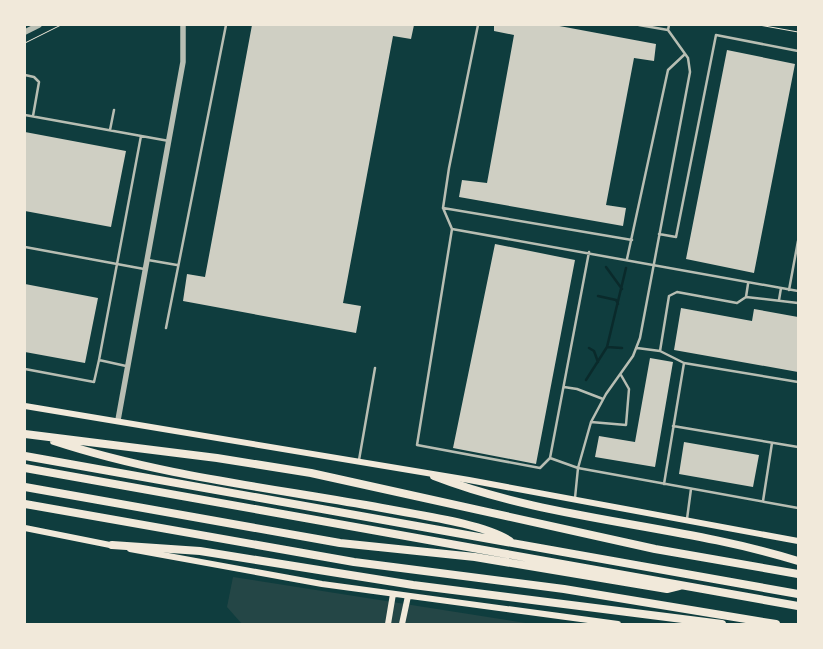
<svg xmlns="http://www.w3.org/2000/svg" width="823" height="649" viewBox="0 0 823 649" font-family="Karla,sans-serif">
  <rect width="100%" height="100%" fill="#0f3d3e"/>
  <!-- green -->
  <path fill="#244646" d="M233 577 532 624H242L227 607Z"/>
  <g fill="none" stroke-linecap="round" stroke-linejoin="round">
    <!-- stream -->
    <path stroke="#0a2a2b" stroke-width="2.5" d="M606 267 622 289
      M598 296 616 300 618 304
      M607 347 622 348
      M589 348 594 351 598 362
      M586 380 607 347 626 268"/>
  </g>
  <!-- building -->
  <path fill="#cfcfc3" d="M252 25H414L411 39 393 36 343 303 361 306 356 333 183 301 187 274 205 277Z
    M494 25H554L656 44 654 61 634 58 606 205 626 208 623 226 459 197 462 180 487 183 514 35 494 31Z
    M727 50 795 64 754 273 686 259Z
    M25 132 126 151 111 227 25 211Z
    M495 244 575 260 536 464 453 448Z
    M25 284 98 298 85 363 25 352Z
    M681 308 752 321 754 309 798 317V372L674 350Z
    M650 358 673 362 655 467 595 457 599 436 635 442Z
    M684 442 759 455 753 487 679 474Z"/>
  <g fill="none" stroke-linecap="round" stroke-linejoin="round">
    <!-- path -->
    <path stroke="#f1e9da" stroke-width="1" d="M759 25 798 32
      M25 43 61 25"/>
    <!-- service -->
    <path stroke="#b8beb3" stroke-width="2.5" d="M478 25 449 168 443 208 452 229 798 291
      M639 25 668 30
      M25 75 34 77 39 82 33 116
      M25 115 169 141
      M110 130 114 110
      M443 208 632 240
      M452 229 417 445 540 468 550 458
      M659 234 676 237 716 35 798 51
      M25 247 144 269
      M589 252 550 458 578 468 798 508
      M627 259 668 70 685 54
      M148 260 177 265
      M789 290 798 241
      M746 297 798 303
      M779 300 781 288
      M166 328 226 25
      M637 348 660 351 684 363 798 382
      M660 351 669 296 677 292 737 303 746 297 748 284
      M99 360 141 136
      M25 369 94 382 99 360 126 366
      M564 387 577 389 603 399
      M591 422 626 425 629 389 621 375
      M673 426 798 447
      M359 460 375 368
      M664 484 684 363
      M575 498 578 468 591 422 606 394 633 356 640 338 690 72 688 58 668 30 669 25
      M763 501 772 443
      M687 519 691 489"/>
    <!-- tertiary -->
    <path stroke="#b8beb3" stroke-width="5.5" d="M25 32 39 25
      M118 420 183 62V25"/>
    <!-- secondary -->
    <path stroke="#f1e9da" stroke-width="6" d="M25 406 469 480 798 541
      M25 528 115 546
      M130 549 322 584 618 624
      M388 624 393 594
      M402 624 408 596"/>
    <!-- motorway -->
    <path stroke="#f1e9da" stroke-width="8" d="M25 434 217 458 311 473 655 549 798 574
      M54 441C160 476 273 488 382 508 417 515 482 523 510 541
      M25 456 798 594
      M25 468 798 606
      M434 476C550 521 679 524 798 561
      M25 487 340 543 475 557 667 589 679 586
      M25 504 354 562 564 589 776 624
      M112 545 200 551 413 585 722 624"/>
  </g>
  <!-- border -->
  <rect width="823" height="649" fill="none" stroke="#f1e9da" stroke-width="52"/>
</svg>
